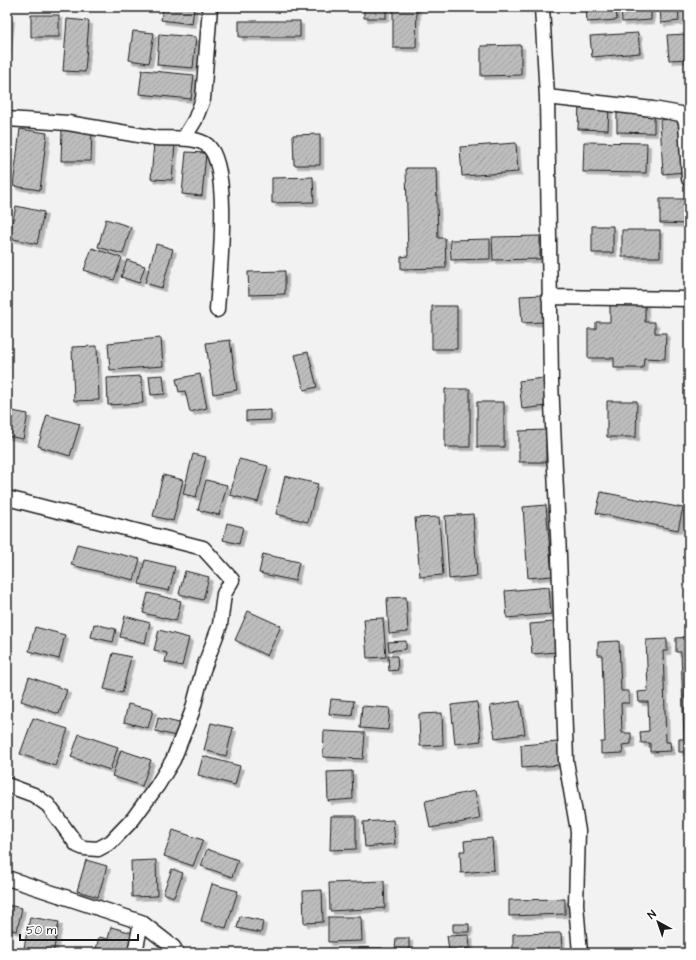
<svg xmlns="http://www.w3.org/2000/svg" width="696" height="960" viewBox="0 0 696 960" font-family="'Architects Daughter',sans-serif">
  <defs>
    <pattern id="building-hatch" width="6" height="6" patternUnits="userSpaceOnUse"><rect width="6" height="6" fill="#bdbdbd"/><path d="M-1 1l2-2M0 6l6-6M5 7l2-2" fill="none" stroke="#a2a2a2"/></pattern>
    <filter id="shadow"><feDropShadow dx="3.5" dy="3.5" stdDeviation="0" flood-color="#0004"/></filter>
  </defs>
  <rect width="100%" height="100%" fill="#f2f2f2"/>
  <filter id="ink" filterUnits="userSpaceOnUse"><feTurbulence type="fractalNoise" baseFrequency=".025" numOctaves="2"/><feDisplacementMap in="SourceGraphic" scale="8" xChannelSelector="R" yChannelSelector="G"/><feConvolveMatrix kernelMatrix="1 2 1 2 8 2 1 2 1" color-interpolation-filters="sRGB"/></filter>
  <g filter="url(#ink)">
    <!-- building -->
    <path fill="url(#building-hatch)" stroke="#1c1c1c" filter="url(#shadow)" d="M163 7H194L192 24 161 20Z
      M364 7H386V18H364Z
      M393 7H417L416 48H393Z
      M586 7H616L617 20 587 22Z
      M621 7H651V20L622 22Z
      M660 7H678L679 21 661 23Z
      M31 15H59V37H31Z
      M7 18H11L7 55Z
      M67 19 89 21 85 72 63 71Z
      M239 21H300V37H239Z
      M133 31 154 33 149 63 129 60Z
      M638 33 640 53 592 57 590 36Z
      M159 34 196 37 193 68 157 65Z
      M689 34V59L669 60 667 35Z
      M521 45V75L481 76V46Z
      M142 70 194 75 191 99 139 94Z
      M579 104 609 105 608 130 578 129Z
      M617 109 654 110V133L617 132Z
      M682 118 684 172 663 174 660 120Z
      M20 129 47 133 40 190 13 186Z
      M62 129H92L91 161H61Z
      M320 134V165H294L293 135Z
      M584 142 647 143 646 173 583 172Z
      M154 143 175 144 172 180 151 179Z
      M516 143 518 172 462 176 460 147Z
      M186 152 206 153 202 196 182 194Z
      M406 168H436L438 238H445L446 268 401 269V257L408 256Z
      M313 177 314 202 272 203V178Z
      M660 199H689V224L660 223Z
      M16 206 44 212 37 244 9 238Z
      M106 219 131 227 123 254 98 247Z
      M592 226H613V253H592Z
      M622 230H660V257H622Z
      M540 236V259L493 260 492 237Z
      M490 239V259L451 260 450 240Z
      M156 244 173 249 162 288 145 283Z
      M92 248 122 258 114 280 84 270Z
      M127 260 145 266 139 283 121 277Z
      M285 271V294L249 295 248 272Z
      M543 295 544 322 522 323 520 296Z
      M610 300H645V322H655V333H666L665 359 644 358 643 368H614V358H588V329H596V322H610Z
      M432 306H457V349H432Z
      M161 338 163 366 110 370 108 343Z
      M230 340 237 390 213 394 206 343Z
      M97 346 99 400 74 401 72 347Z
      M308 352 317 387 304 390 295 355Z
      M200 374 207 408 190 412 185 391 179 392 176 379Z
      M163 375 165 394 151 395 149 376Z
      M141 376 143 403 108 405 107 378Z
      M544 378 547 406 522 409 519 381Z
      M445 389H470V447H445Z
      M607 401H637L636 437H607Z
      M477 402H504V447H477Z
      M7 410 28 414 23 439 7 436Z
      M271 410V420L246 421V411Z
      M47 415 80 424 70 456 38 446Z
      M546 430V462H519V431Z
      M193 454 206 457 196 497 183 494Z
      M239 459 268 466 258 502 230 495Z
      M163 475 183 480 173 521 153 516Z
      M285 476 318 484 308 522 276 514Z
      M206 480 227 485 219 515 198 510Z
      M601 492 683 508 678 530 596 513Z
      M546 505 552 576 528 578 523 507Z
      M473 514 477 576 449 579 445 516Z
      M439 517 443 575 420 577 415 518Z
      M227 523 243 527 239 544 223 540Z
      M77 544 140 559 134 580 71 565Z
      M263 554 299 562 295 581 259 573Z
      M145 560 175 567 169 591 139 584Z
      M185 571 209 577 203 600 179 594Z
      M549 587 551 614 507 618 505 591Z
      M148 593 181 601 176 621 143 613Z
      M406 597 408 632 389 634 387 598Z
      M248 611 281 626 267 656 235 640Z
      M125 616 150 623 145 643 120 637Z
      M383 618 386 657 367 658 364 619Z
      M554 622 556 652 532 654 530 624Z
      M94 624 116 629 113 642 91 637Z
      M35 627 65 635 59 659 29 651Z
      M159 630 189 638 182 666 165 662 167 653 154 650Z
      M689 637V752H679V739H684L681 652H676V638Z
      M667 639V651H663L666 742H670L671 751 650 752V743H641L640 732 649 731 648 702H639L638 692 648 691 646 640Z
      M406 641V649L389 651 388 642Z
      M619 641 621 691H629V703H621L622 733H631V744L622 745 623 753 601 754V742H605L602 655H598V642Z
      M113 653 131 657 122 693 104 689Z
      M388 656H397L398 670 389 671Z
      M29 677 67 690 59 714 21 701Z
      M331 699 354 701 352 716 329 714Z
      M520 701 525 734 495 738 490 706Z
      M477 702 481 741 455 744 451 705Z
      M128 704 153 710 148 728 124 722Z
      M362 706 390 708 388 730 360 728Z
      M442 713 443 745 420 746 419 714Z
      M33 718 68 729 55 766 20 754Z
      M158 718 179 723 176 736 155 731Z
      M211 723 233 728 226 756 204 750Z
      M324 731 365 733 363 759 323 757Z
      M79 734 118 747 110 770 71 757Z
      M558 742 560 765 522 768 521 745Z
      M121 750 151 760 142 786 112 776Z
      M203 756 240 766 235 785 198 775Z
      M352 771 353 799 328 801 327 772Z
      M475 791 480 819 430 828 425 801Z
      M331 816H356V849L330 850Z
      M393 820 395 844 365 847 363 822Z
      M173 830 203 840 193 866 164 856Z
      M492 838 494 870 461 873 460 851H465L464 841Z
      M207 849 238 860 232 877 201 866Z
      M86 860 107 866 98 897 77 891Z
      M156 860 157 896 132 897 131 861Z
      M172 869 183 873 174 897 163 893Z
      M384 881 385 908 330 911 329 883Z
      M212 884 238 891 226 928 201 921Z
      M322 890 323 922 304 923 303 891Z
      M565 899V914L509 916V900Z
      M7 905 22 908 17 931 7 929Z
      M240 916 263 921 261 933 237 928Z
      M30 917 59 922 53 953H23Z
      M328 917H361L362 941 328 942Z
      M453 924H469V932H453Z
      M111 927 133 933 128 953H95L99 937 108 939Z
      M561 933 562 953H513V934Z
      M469 935 470 948 449 950 447 936Z
      M396 938H409V950H395Z
      M359 948H382L381 953H359Z
      M329 949 357 951V953H328Z"/>
    <g fill="none" stroke-linecap="round" stroke-linejoin="round">
      <defs>
        <path id="street" d="M542 7 547 97 551 382 559 556 566 761 578 831 576 904 580 953
          M547 97 653 109 681 114 686 121 689 179
          M7 119 68 123 156 138C171 139 195 136 207 145 232 164 219 278 217 310
          M184 138 195 120 203 99 210 7
          M549 297 689 299
          M7 498 203 548 232 580 224 594 220 625 203 670 192 712 173 760 157 786 133 819 111 842 98 849 84 848 77 845 48 805 34 795 7 785
          M7 878 141 922 173 947 177 953
          M135 953 141 922"/>
      </defs>
      <!-- street casing -->
      <use href="#street" stroke="#1c1c1c" stroke-width="17"/>
      <!-- street -->
      <use href="#street" stroke="#fff" stroke-width="14"/>
    </g>
  </g>
  <!-- margin -->
  <rect width="696" height="960" fill="none" stroke="#fff" stroke-width="24"/>
  <rect x="12" y="12" width="672" height="936" fill="none" stroke="#1c1c1c" stroke-width="1.5" filter="url(#ink)"/>
  <!-- north arrow -->
  <g transform="translate(658 922) rotate(320)" stroke="#ffffff" stroke-width="3" paint-order="stroke">
  <path d="M0-3L7 15L0 10L-7 15Z" fill="#1c1c1c"/>
  <text y="-6" font-size="11" font-weight="bold" text-anchor="middle" fill="#1c1c1c">N</text>
  </g>
  <!-- scale -->
  <path d="M20 934v6h118v-6" fill="none" stroke="#1c1c1c" stroke-width="2"/>
  <text x="26" y="934" font-size="12" fill="#1c1c1c" stroke="#ffffff" stroke-width="3" paint-order="stroke">50 m</text>
</svg>
